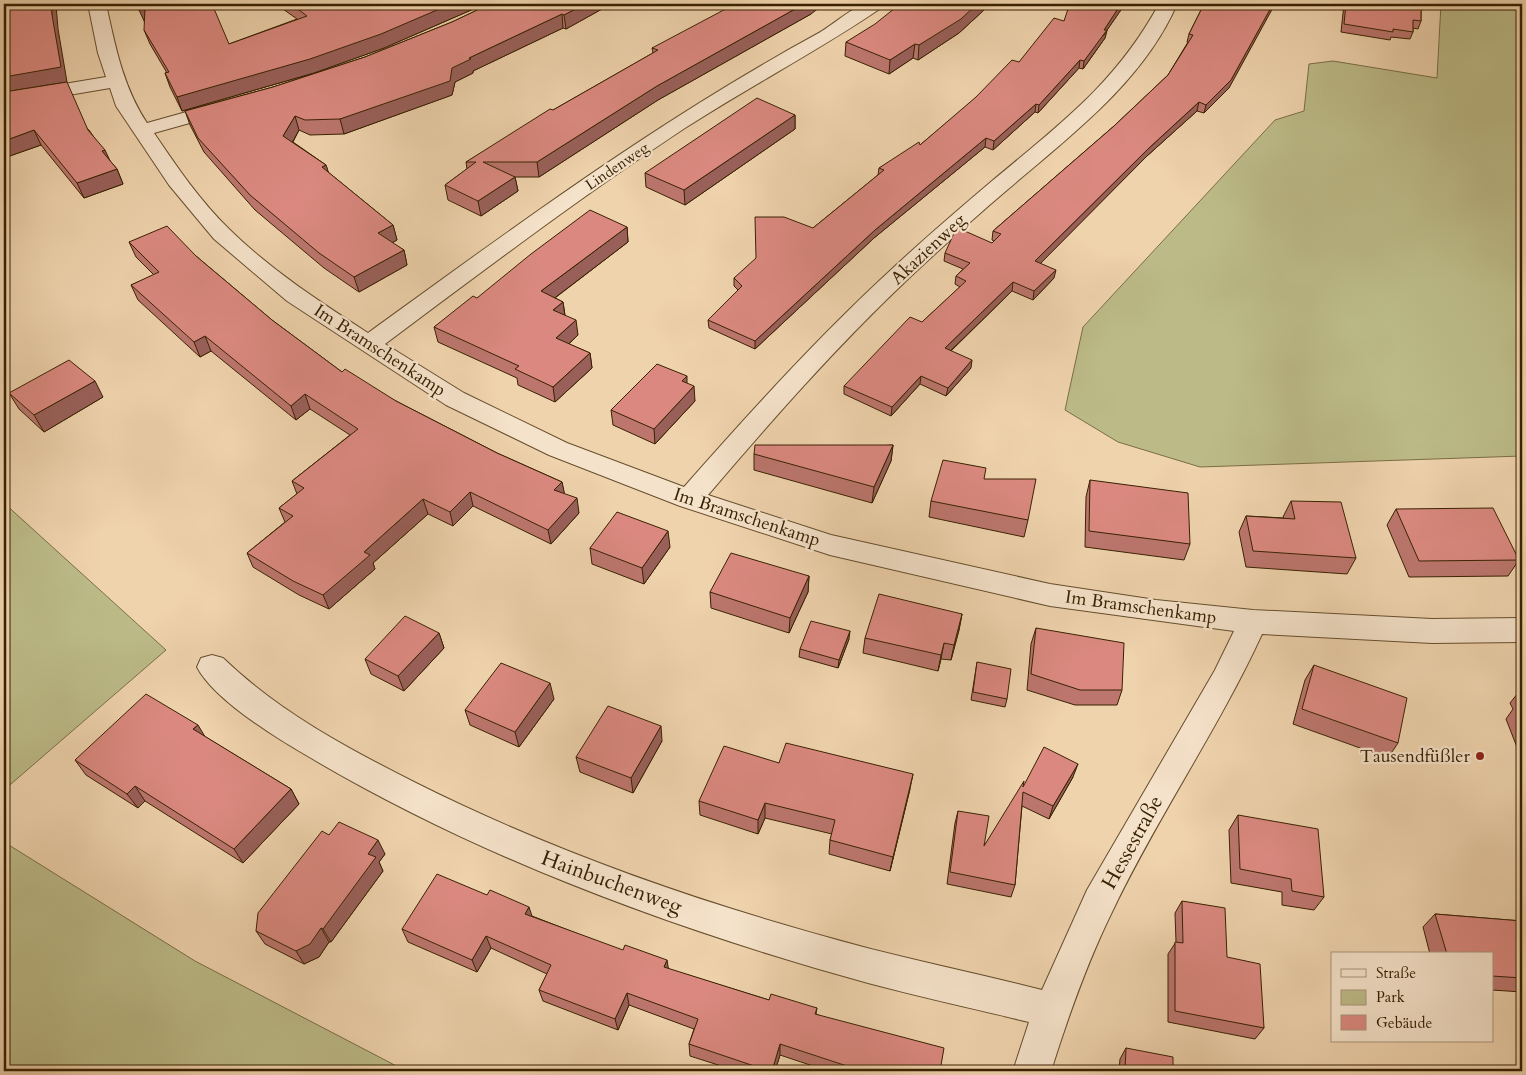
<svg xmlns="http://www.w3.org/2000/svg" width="1526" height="1075" viewBox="0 0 1526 1075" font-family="Cardo,serif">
  <rect width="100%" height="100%" fill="#efd3ad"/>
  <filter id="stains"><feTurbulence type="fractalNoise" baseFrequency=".004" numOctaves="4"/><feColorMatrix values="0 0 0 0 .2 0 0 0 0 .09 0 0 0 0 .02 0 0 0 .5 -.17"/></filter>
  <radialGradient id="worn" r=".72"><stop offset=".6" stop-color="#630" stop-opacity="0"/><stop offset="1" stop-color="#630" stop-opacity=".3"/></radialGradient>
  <!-- green -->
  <path fill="#bcbb88" stroke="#7a6e44" d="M1441 4H1522V456L1200 467 1118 442 1065 410 1083 327 1275 120 1304 111 1309 64 1333 61 1437 78Z
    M4 503 166 650 4 790Z
    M4 842 195 961 406 1071H146L141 1068 136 1071H4Z"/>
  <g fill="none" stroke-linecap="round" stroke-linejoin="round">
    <defs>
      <path id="minor" d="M88 4H106C115 45 123 87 147 123L222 102 229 104 232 108 229 112 154 133C177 167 200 201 230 230 271 270 320 302 368 333 514 227 659 120 817 34 829 28 854 6 865 4 870 3 878 4 884 4L881 8C818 51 750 86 685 128 582 196 484 270 385 344L464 393 567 443 684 487C751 411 819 336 893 268 925 238 959 209 992 181 1060 124 1116 83 1159 4H1177C1143 82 1070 136 1007 190 974 218 941 248 909 278 837 346 772 420 708 495L831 535 1050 584 1156 600 1253 610 1432 619 1522 618V642L1432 643 1262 634C1218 730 1157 817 1112 912 1087 963 1068 1017 1051 1071H1013L1029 1022C975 1009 921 997 868 983 679 931 480 858 311 758 278 739 214 700 197 667L201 658 212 655 223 658C278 711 345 747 414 782 557 854 712 907 867 948 925 963 984 975 1042 990L1087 890 1215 670 1234 631 1050 606 830 555 680 506 549 455 446 405 287 301 214 239 169 185 116 106 110 88 4 106V94L106 77 98 53Z"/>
    </defs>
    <!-- minor casing -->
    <use href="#minor" stroke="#664e2c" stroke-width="2"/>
    <!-- minor -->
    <use href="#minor" fill="#f5e2ca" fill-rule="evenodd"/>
  </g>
  <!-- wall -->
  <path fill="#bc766e" stroke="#382101" d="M276 4H485L384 48 314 73 182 111 170 87 165 73H167L150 44 144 30 229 44 297 19Z
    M490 4H611L566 29 563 28 473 71V73L455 82 452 95 344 134 310 135 299 130 293 142 326 165 328 172 393 225 397 240 392 243 404 250 407 265 359 292 324 268 255 210 204 152 190 125 185 111 273 87 365 57 452 22Z
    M1125 4 1107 30 1105 38 1083 69 1079 68 1038 113 1035 112 993 150 985 147 874 238 755 349 709 328 708 320 738 290 734 286V278L813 228 878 175 879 168 920 145 1019 62 1064 21Z
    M1204 4 1229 88 1204 113 1197 111 1147 156 1040 263 1054 278 1033 300 1012 291 951 351 971 368 946 396 920 384 891 416 844 394V386L922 322 960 287 955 284 956 276 963 269 944 261 945 253 992 243 994 241 992 240 993 231 1114 126 1168 75 1188 42H1187L1189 34Z
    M1344 4H1421V21L1418 29 1413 28V32L1410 39 1391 37 1390 40 1341 32Z
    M984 10 959 33 918 60 913 58 889 74 845 56 846 42Z
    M811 14 658 100 539 177H515L518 191 481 216 448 200 445 185 467 169 466 162 553 110 653 53 652 48Z
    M4 92 89 130 110 161 117 169 123 184 84 198 41 145 4 158Z
    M795 115V129L685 205 646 187 645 173Z
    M627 227 628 242 555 298 563 302 565 315 578 335 569 344 590 353 592 368 555 402 518 385 517 378 438 342 434 327 477 298Z
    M129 242 196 256 272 320 342 372 396 401 497 453 562 482 564 494 579 513 551 544 473 506 453 526 428 514 373 563 375 569 329 609 299 595 253 567 247 553 285 522 279 508 297 494 292 481 350 435 310 409 296 420 211 351 200 357 138 300 131 285 154 275 136 257Z
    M687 383 695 401 655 444 613 425 611 410Z
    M9 393 103 397 44 432 19 409Z
    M893 445 891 461 872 503 754 470V454Z
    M984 479 1028 520 1024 537 929 517 931 501Z
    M1090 480 1190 544 1184 560 1085 547 1086 497Z
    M1291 501 1356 558 1347 574 1246 567 1239 532 1246 516 1284 518 1283 517Z
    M1396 509 1519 560 1508 576 1409 577 1387 525Z
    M670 547 644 584 592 564 590 548Z
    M809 576 808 592 789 633 711 608 710 592Z
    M962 614 959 630 951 660 941 659 938 671 863 653 865 638Z
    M1036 628 1122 690 1117 705H1075L1027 690 1031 644Z
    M439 633 444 648 404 691 371 674 365 659Z
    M849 639 838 668 799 657 800 649Z
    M977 662 1007 699 1005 707 971 700Z
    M1314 665 1398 743 1388 758 1293 724 1305 680Z
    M1522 688V760L1506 719 1513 709 1510 703Z
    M554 699 519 747 470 725 465 710Z
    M204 736 291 789 299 804 243 863 145 801 138 808 86 775 75 760Z
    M662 741 633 793 580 772 576 757Z
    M779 763 910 789 890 871 829 854 830 840 832 834 765 818 758 834 700 815 699 801Z
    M1073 777 1049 819 1022 806 1015 885 1011 897 947 884 955 823 958 811 984 846 1023 787Z
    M1238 815 1324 897 1314 910 1282 905V892L1231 883 1229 830Z
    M329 835 385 854 379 862 383 871 331 942H329L319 957 304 964 265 944 256 931Z
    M1182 901 1227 957 1264 1028 1255 1039 1168 1022V954L1176 942 1175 913Z
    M1435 914 1522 921V992L1492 990V954H1430L1423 927Z
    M532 916 668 969 769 1000 817 1008 816 1014 940 1071H828L780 1055 775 1071H737L690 1056 689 1044 694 1029 629 1005 618 1030 543 1001 539 990 547 974 491 948 477 972 408 942 402 929Z
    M1126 1048 1173 1071H1119L1120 1059Z"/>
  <!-- shaded-wall -->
  <path fill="#99605a" stroke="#382101" d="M51 4H56L58 29 67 82 4 92V77L52 15Z
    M451 4H485L384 48 314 73 182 111 177 97Z
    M585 4H611L566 29 564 15Z
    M804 4H824L811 14 658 100 539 177 537 162 657 86Z
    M977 4H985L984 10 959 33 918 60 919 45Z
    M1121 4H1125L1103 36 1107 30 1105 38 1083 69 1084 61 1104 30Z
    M1273 4H1275L1229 88 1204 113 1206 105Z
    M145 8V23L139 10Z
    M562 14 563 28 473 71V73L455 82 452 95 344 134 340 119Z
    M915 44 913 58 889 74 890 60Z
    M1080 60 1079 68 1038 113 1039 105Z
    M1199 102 1197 111 1147 156 1034 270 1035 261 1149 148Z
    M1036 104 1035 112 993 150 994 141Z
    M795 115V129L685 205 684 190Z
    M295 116 299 130 288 150 283 136Z
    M34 130 41 145 4 158V141Z
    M986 138 985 147 874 238 755 349V341L875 230Z
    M105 150 112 165 102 151Z
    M326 165 331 180 322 167Z
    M117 169 123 184 84 198 77 183Z
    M515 177 518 191 481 216 478 201Z
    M393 225 397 240 382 248 378 233Z
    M627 227 628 242 544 306 541 291Z
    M404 250 407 265 359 292 354 277Z
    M1056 270 1054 278 1033 300 1034 291Z
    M1013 282 1012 291 944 357 945 348Z
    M563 302 565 317 553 310Z
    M576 320 578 335 559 353 556 338Z
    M205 336 211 351 200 357 194 342Z
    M590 353 592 368 555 402 553 387Z
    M972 360 971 368 946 396 948 388Z
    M687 376V391L682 381Z
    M921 376 920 384 891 416 892 407Z
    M95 381 103 397 44 432 34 415Z
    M694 386 695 401 655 444 654 429Z
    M305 394 310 409 296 420 291 406Z
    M893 445 891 461 872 503 874 487Z
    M562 482 565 496 554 490Z
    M470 492 473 506 453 526 450 512Z
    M577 498 579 513 551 544 548 530Z
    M423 499 428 514 373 563 375 569 329 609 323 595 364 552Z
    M668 531 670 547 644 584 642 568Z
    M809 576 808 592 789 633 790 618Z
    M962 614 959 630 951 660 954 645Z
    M850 631 849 639 838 668 839 660Z
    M439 633 444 648 404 691 398 676Z
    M944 643 941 659 938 671 941 655Z
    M550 683 554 699 519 747 515 732Z
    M198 725 207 740 193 729Z
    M661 726 662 741 633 793 631 778Z
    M1078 764 1073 777 1049 819 1053 806Z
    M913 774 910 789 890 871 893 857Z
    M135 786 145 801 138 808 127 794Z
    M291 789 299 804 243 863 234 849Z
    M765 803V818L758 834V820Z
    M378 840 385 854 379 862 383 871 331 942 323 929 368 854Z
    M529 907 533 919 525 914Z
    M321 928 329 942 319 957 304 964 296 951Z
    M486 936 491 948 477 972 472 960Z
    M667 960 669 972 664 967Z
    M627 993 629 1005 618 1030 615 1019Z
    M780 1044V1055L775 1071H772Z"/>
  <!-- building -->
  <path fill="#db8980" stroke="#382101" d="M4 4H51L52 15 61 67 4 77Z
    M139 4H212L229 44 307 16 291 4H451L381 34 310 59 177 97 165 73 169 72 144 30 145 8 139 10Z
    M490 4H585L564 15 562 14 469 58 471 59 452 68 450 81 340 119 305 120 295 116 283 136 326 165 322 167 393 225 378 233 404 250 354 277 319 253 250 195 198 138 185 111 273 87 365 57 452 22Z
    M735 4H804L657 86 537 162H483L515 177 478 201 445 185 476 162H466L550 109 553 110 658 50 652 48Z
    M900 4H977L961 19 919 45 915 44 890 60 846 42 875 24Z
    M1072 4H1121L1104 30H1107L1084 61 1080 60 1039 105 1036 104 994 141 986 138 875 230 755 341 708 320 742 286 734 278 756 258 755 217H784L813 228 884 170 879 168 919 142 920 145 976 97 1012 60 1019 62 1054 18 1064 21 1068 9Z
    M1204 4H1273L1231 80 1206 105 1199 102 1149 148 1035 261 1056 270 1034 291 1013 282 945 348 972 360 948 388 921 376 892 407 844 386 910 317 922 322 966 281 956 276 970 263 945 253 955 231 958 228 992 243 1001 234 993 231 1114 126 1168 75 1193 35 1189 34Z
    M1346 4H1421V21L1413 20V32L1393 29V32L1344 24Z
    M67 82 88 130 105 150 102 151 117 169 77 183 34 130 4 141V92Z
    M757 98 795 115 684 190 645 173Z
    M590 210 627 227 541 291 563 302 553 310 576 320 556 338 590 353 553 387 515 369 519 366 434 327 473 296 477 298 531 254Z
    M167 226 196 256 272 320 342 372 345 369 396 401 497 453 562 482 554 490 577 498 548 530 470 492 450 512 423 499 364 552 370 555 323 595 293 581 247 553 293 516 279 508 304 488 292 481 358 429 305 394 291 406 205 336 194 342 131 285 159 272 129 242Z
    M69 360 95 381 34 415 9 393Z
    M657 364 687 376 682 381 694 386 654 429 611 410Z
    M755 445H893L874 487 754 454Z
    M943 460 986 468 984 479H1036L1028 520 931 501Z
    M1090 480 1188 493 1190 544 1089 531Z
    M1291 501 1341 502 1356 558 1253 551 1246 516 1295 519Z
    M1493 508 1519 560 1419 561 1396 509Z
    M617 512 668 531 642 568 590 548Z
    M731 553 809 576 790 618 710 592Z
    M879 594 962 614 954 645 944 643 941 655 865 638Z
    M405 616 439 633 398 676 365 659Z
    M811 621 850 631 839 660 800 649Z
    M1036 628 1124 643 1122 690H1080L1031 674Z
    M977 662 1011 669 1007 699 973 692Z
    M501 663 550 683 515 732 465 710Z
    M1314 665 1407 698 1398 743 1302 709Z
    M146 694 198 725 193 729 291 789 234 849 135 786 127 794 75 760Z
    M608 706 661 726 631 778 576 757Z
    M786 743 913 774 893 857 830 840 835 820 765 803 758 820 699 801 724 746 779 763Z
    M1044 747 1078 764 1053 806 1023 792 1015 885 950 872 958 811 989 816 984 846 1024 781 1023 787Z
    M1238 815 1318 829 1324 897 1292 891 1291 879 1240 869Z
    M339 822 378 840 368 854 376 857 323 929 321 928 310 944 296 951 256 931 258 913 322 831 329 835Z
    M437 874 487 895 490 890 529 907 525 914 623 950 625 945 667 960 664 967 769 1000 771 994 817 1008 815 1014 944 1048 940 1071H849L850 1067 780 1044 772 1071H769L689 1044 698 1019 627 993 615 1019 539 990 551 965 486 936 472 960 402 929Z
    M1182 901 1225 908 1227 957 1260 964 1264 1028 1175 1011V942L1183 943Z
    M1435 914 1522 921V978L1492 976V954H1447Z
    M1126 1048 1173 1057V1071H1125Z"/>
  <!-- markers -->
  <circle fill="#8f2418" stroke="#f5e2ca" stroke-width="2" cx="1480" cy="756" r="5"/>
  <g text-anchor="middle" stroke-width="4.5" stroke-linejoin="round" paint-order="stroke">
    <!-- far-street labels -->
    <g font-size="15" fill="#382101" stroke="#f5e2ca">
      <text transform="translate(617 166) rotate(-34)" y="5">Lindenweg</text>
    </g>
    <!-- street labels -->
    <g font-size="18" fill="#382101" stroke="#f5e2ca">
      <text transform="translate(928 249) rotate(-43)" y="6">Akazienweg</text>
      <text transform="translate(380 350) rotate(33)" y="6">Im Bramschenkamp</text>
      <text transform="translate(747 517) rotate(18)" y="6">Im Bramschenkamp</text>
      <text transform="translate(1141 607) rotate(8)" y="6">Im Bramschenkamp</text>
    </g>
    <!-- poi labels -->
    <g font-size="18" fill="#382101" stroke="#f5e2ca" text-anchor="end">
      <text x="1470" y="762">Tausendfüßler</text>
    </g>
    <!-- near-street labels -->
    <g font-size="21" fill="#382101" stroke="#f5e2ca">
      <text transform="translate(1132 842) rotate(-61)" y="7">Hessestraße</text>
      <text transform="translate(612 882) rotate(20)" y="7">Hainbuchenweg</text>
    </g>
  </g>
  <!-- margin -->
  <rect width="1526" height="1075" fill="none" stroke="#efd3ad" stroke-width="20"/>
  <rect x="5" y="5" width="1516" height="1065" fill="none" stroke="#382101" stroke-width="2.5"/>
  <rect x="10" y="10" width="1506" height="1055" fill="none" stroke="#382101"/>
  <!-- legend -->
  <rect x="1331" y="952" width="162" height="90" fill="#f5e2ca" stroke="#a9957a"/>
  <rect x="1341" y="969" width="25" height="8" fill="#f5e2ca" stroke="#a9957a"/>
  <text x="1376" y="978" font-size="15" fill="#382101">Straße</text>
  <rect x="1341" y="990" width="25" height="15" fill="#bcbb88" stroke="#a9957a"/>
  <text x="1376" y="1002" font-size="15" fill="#382101">Park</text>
  <rect x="1341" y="1015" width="25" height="15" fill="#db8980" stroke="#a9957a"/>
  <text x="1376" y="1028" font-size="15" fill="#382101">Gebäude</text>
  <rect width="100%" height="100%" filter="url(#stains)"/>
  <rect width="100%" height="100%" fill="url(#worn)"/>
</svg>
